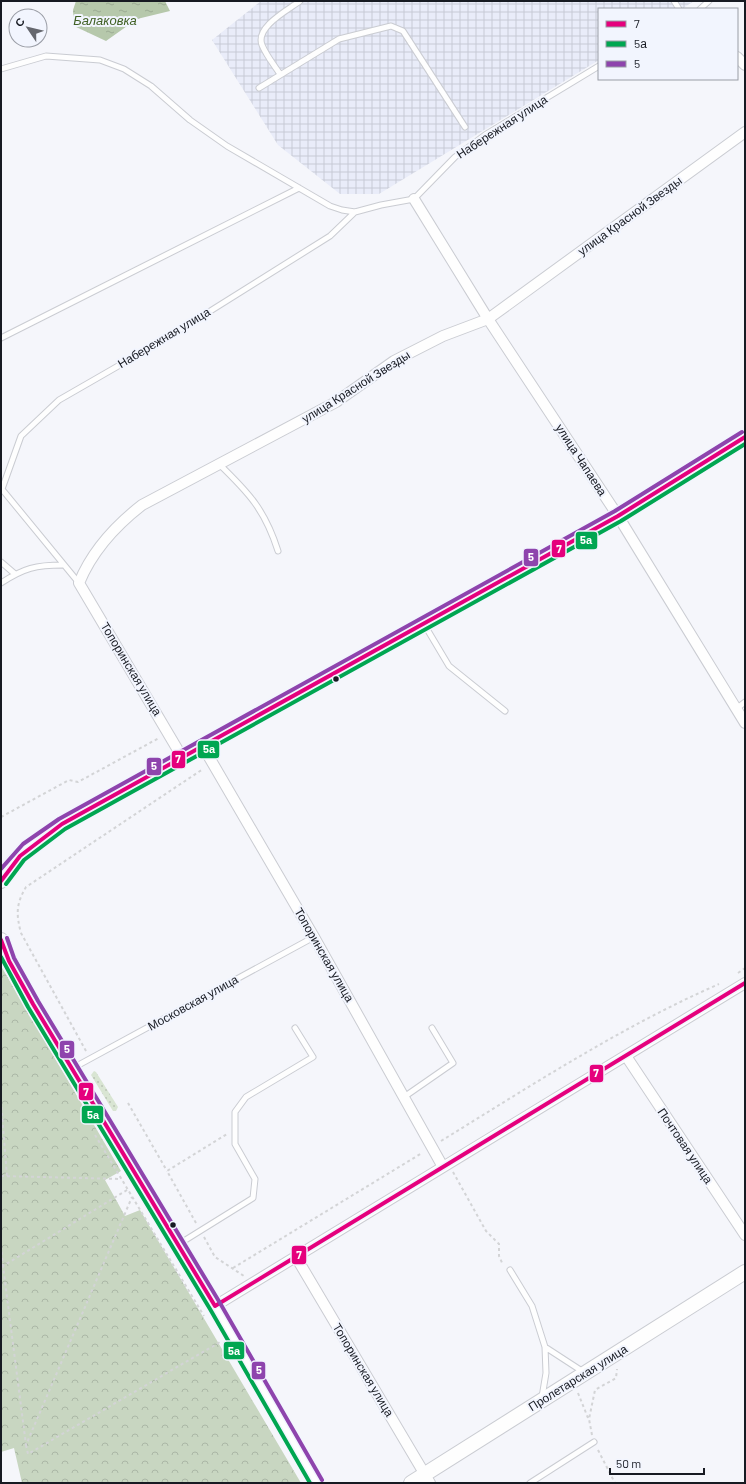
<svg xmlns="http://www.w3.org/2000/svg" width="746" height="1484" viewBox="0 0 746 1484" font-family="Barlow,sans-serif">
  <defs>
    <pattern id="industrial-grid" width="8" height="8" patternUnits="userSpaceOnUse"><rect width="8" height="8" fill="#e9ecf9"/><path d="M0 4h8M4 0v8" fill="none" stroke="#c7cad5"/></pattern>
    <pattern id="grass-dots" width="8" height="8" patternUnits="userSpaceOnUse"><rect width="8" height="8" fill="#d9e5d3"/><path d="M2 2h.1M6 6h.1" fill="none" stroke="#bac4b5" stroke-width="1.8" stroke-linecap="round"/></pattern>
    <pattern id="forest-crowns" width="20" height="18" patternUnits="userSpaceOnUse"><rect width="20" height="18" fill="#c8d6c1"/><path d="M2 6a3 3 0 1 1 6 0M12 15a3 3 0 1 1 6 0" fill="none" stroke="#abb7a6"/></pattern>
    <pattern id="water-ripples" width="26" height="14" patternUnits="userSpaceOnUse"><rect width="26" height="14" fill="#b6c8ab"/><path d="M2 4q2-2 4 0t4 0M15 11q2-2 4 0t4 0" fill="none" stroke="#9cab93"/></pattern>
  </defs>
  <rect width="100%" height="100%" fill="#f5f6fb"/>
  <!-- industrial -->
  <path fill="url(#industrial-grid)" d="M261 1H694L682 9H599V60L379 194H340L278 145 212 40Z"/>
  <!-- grass -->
  <path fill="url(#grass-dots)" d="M94 1071 96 1072 118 1107 116 1111H113L91 1075Z"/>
  <!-- forest -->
  <path fill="url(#forest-crowns)" d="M1 966 121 1171 105 1180 125 1216 140 1210 301 1483H22L14 1448 1 1452Z"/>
  <!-- water -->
  <path fill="url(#water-ripples)" d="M76 1H165L170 11 137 19 106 41 74 26 73 10Z"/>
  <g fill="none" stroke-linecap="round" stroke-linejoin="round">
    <defs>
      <path id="lane" d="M674 1 679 9
        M700 9 709 1
        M1 69 46 56 100 60 124 69 151 86 190 120 227 146 330 206 342 210 355 212 381 205 414 199 455 157 485 135 599 66
        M280 74C274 65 266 55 262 45 255 27 288 10 300 1
        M259 88 339 39 391 26 403 31 465 127
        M1 338 299 188
        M219 464C249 493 265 510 278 551
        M1 488 79 583
        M2 489 21 436 59 400 172 335 330 236 355 212
        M1 562 15 574
        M1 583C24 568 36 565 63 565
        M424 624 449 666 505 711
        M736 709 745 702
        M73 1068 314 937
        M404 1097 453 1063 432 1028
        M179 1244 253 1198 255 1179 235 1144V1112L246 1097 313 1057 295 1028
        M510 1270 532 1306 545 1347
        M542 1397 546 1373 545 1347 585 1373
        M530 1483 594 1442"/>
      <path id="street" d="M737 57 745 65
        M414 199 488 319 618 516 745 723
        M202 745 314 937 443 1167
        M182 757 79 583C92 551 115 526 142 505L336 402 394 361 443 336 488 319 745 132
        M626 1056 745 1235
        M296 1257 430 1483
        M215 1306 745 983"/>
      <path id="secondary" d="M1 881C13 855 39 840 62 824L618 516 745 437
        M1 940 9 961 33 1004 215 1306 317 1483
        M411 1483 745 1272"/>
    </defs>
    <!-- lane casing -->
    <use href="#lane" stroke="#caccd2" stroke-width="7"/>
    <!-- street casing -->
    <use href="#street" stroke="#caccd2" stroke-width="12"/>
    <!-- secondary casing -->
    <use href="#secondary" stroke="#caccd2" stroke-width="16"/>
    <!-- path -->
    <path stroke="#d3d4d6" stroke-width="2" stroke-dasharray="3 3" stroke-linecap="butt" d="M1 817 69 780 78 782 159 738
      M738 973 745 968
      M86 1051 21 933C16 914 16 904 26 887L203 769
      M1 1101 7 1176
      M128 1103 167 1171
      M95 1135 204 1316
      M441 1141C532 1085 621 1027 719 984
      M453 1172 486 1231 499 1244V1256L503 1265
      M1 1176 121 1179
      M127 1190 3 1266 26 1445 132 1197
      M196 1223 167 1171 227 1134
      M204 1237 215 1257 244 1276
      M1 1246 3 1266 1 1268
      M233 1268 422 1153
      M578 1393 588 1418
      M592 1435 589 1419 595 1390 616 1378 617 1369
      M26 1445 28 1454 220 1342
      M598 1450 615 1483"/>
    <!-- lane -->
    <use href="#lane" stroke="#fefefe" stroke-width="5"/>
    <!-- street -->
    <use href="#street" stroke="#fefefe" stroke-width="10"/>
    <!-- secondary -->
    <use href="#secondary" stroke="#fefefe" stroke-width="14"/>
    <defs>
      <path id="bus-1" d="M1 881 20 856 62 824 618 516 745 437
        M1 940 9 961 33 1004 215 1306 745 983"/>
      <path id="bus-2" d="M6 884 24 860 65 829 621 521 745 444
        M1 957 28 1007 210 1309 310 1483"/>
      <path id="bus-3" d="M1 869 23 844 59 819 615 511 742 432
        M7 938 14 958 38 1001 220 1303 322 1480"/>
    </defs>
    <!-- bus-1 casing -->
    <use href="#bus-1" stroke="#f2f5fe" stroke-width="7"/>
    <!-- bus-2 casing -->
    <use href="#bus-2" stroke="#f2f5fe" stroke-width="7"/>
    <!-- bus-3 casing -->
    <use href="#bus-3" stroke="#f2f5fe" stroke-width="7"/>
    <!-- bus-1 -->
    <use href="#bus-1" stroke="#e5007d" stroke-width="4"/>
    <!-- bus-2 -->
    <use href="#bus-2" stroke="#00a651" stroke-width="4"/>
    <!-- bus-3 -->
    <use href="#bus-3" stroke="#8e44ad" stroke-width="4"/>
  </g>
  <!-- markers -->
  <g fill="#171a22" stroke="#f2f5fe" stroke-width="1.5">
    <circle cx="336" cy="679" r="3.5"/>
    <circle cx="173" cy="1225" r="3.5"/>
  </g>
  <g text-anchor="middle" stroke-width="4" stroke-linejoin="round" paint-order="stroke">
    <!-- street labels -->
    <g font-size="12" fill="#171a22" stroke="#f2f5fe">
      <text transform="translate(502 127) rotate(-33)" y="4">Набережная улица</text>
      <text transform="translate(630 216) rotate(-36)" y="4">улица Красной Звезды</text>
      <text transform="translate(164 338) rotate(-31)" y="4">Набережная улица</text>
      <text transform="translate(356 387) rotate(-32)" y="4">улица Красной Звезды</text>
      <text transform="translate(581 460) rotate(57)" y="4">улица Чапаева</text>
      <text transform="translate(131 669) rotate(59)" y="4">Топоринская улица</text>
      <text transform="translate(324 955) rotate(60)" y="4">Топоринская улица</text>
      <text transform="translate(193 1003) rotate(-29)" y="4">Московская улица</text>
      <text transform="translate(685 1146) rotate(56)" y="4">Почтовая улица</text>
      <text transform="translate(363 1370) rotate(59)" y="4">Топоринская улица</text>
      <text transform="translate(578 1378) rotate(-32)" y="4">Пролетарская улица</text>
    </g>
    <!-- water labels -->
    <g font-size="13" font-style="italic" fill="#406024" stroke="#f2f5fe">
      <text x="105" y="25">Балаковка</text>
    </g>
  </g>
  <g stroke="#f2f5fe" stroke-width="1.5">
    <rect x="575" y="531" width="23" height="19" rx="4" fill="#00a651"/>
    <rect x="551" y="539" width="15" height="19" rx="4" fill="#e5007d"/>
    <rect x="523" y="548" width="16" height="19" rx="4" fill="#8e44ad"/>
    <rect x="197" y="740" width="23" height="19" rx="4" fill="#00a651"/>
    <rect x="171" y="750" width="15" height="19" rx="4" fill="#e5007d"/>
    <rect x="146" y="757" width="16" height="19" rx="4" fill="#8e44ad"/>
    <rect x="59" y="1040" width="16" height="19" rx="4" fill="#8e44ad"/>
    <rect x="589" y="1064" width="15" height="19" rx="4" fill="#e5007d"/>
    <rect x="78" y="1082" width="16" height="19" rx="4" fill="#e5007d"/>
    <rect x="81" y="1105" width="23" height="19" rx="4" fill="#00a651"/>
    <rect x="291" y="1245" width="16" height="20" rx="4" fill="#e5007d"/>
    <rect x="223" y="1341" width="22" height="19" rx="4" fill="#00a651"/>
    <rect x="251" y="1361" width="15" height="19" rx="4" fill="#8e44ad"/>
  </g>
  <g font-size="11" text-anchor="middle" font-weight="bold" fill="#fff">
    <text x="586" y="544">5а</text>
    <text x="559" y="553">7</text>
    <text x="531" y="561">5</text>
    <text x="209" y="753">5а</text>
    <text x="178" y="763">7</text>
    <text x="154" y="770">5</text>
    <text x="67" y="1053">5</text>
    <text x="596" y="1077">7</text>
    <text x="86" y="1096">7</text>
    <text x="93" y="1119">5а</text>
    <text x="299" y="1259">7</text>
    <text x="234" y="1355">5а</text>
    <text x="259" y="1374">5</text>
  </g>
  <!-- border -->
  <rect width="746" height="1484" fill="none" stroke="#171a22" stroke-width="4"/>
  <!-- legend -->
  <rect x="598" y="8" width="140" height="72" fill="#f2f5fe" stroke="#9a9da6"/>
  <rect x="606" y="21" width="20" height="6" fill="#e5007d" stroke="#9a9da6"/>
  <text x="634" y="28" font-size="12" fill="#171a22">7</text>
  <rect x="606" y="41" width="20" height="6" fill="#00a651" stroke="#9a9da6"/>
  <text x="634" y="48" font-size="12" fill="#171a22">5а</text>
  <rect x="606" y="61" width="20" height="6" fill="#8e44ad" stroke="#9a9da6"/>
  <text x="634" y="68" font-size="12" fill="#171a22">5</text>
  <!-- north arrow -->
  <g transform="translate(28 28) rotate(305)"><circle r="19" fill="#f2f5fe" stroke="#9a9da6"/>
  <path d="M0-3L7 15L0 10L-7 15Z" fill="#65676e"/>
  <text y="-6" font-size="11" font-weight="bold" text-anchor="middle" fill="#171a22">С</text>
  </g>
  <!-- scale -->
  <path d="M610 1468v6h94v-6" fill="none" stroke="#171a22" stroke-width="2"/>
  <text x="616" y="1468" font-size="12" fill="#171a22" stroke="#f2f5fe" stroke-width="3" paint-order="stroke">50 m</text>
</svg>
